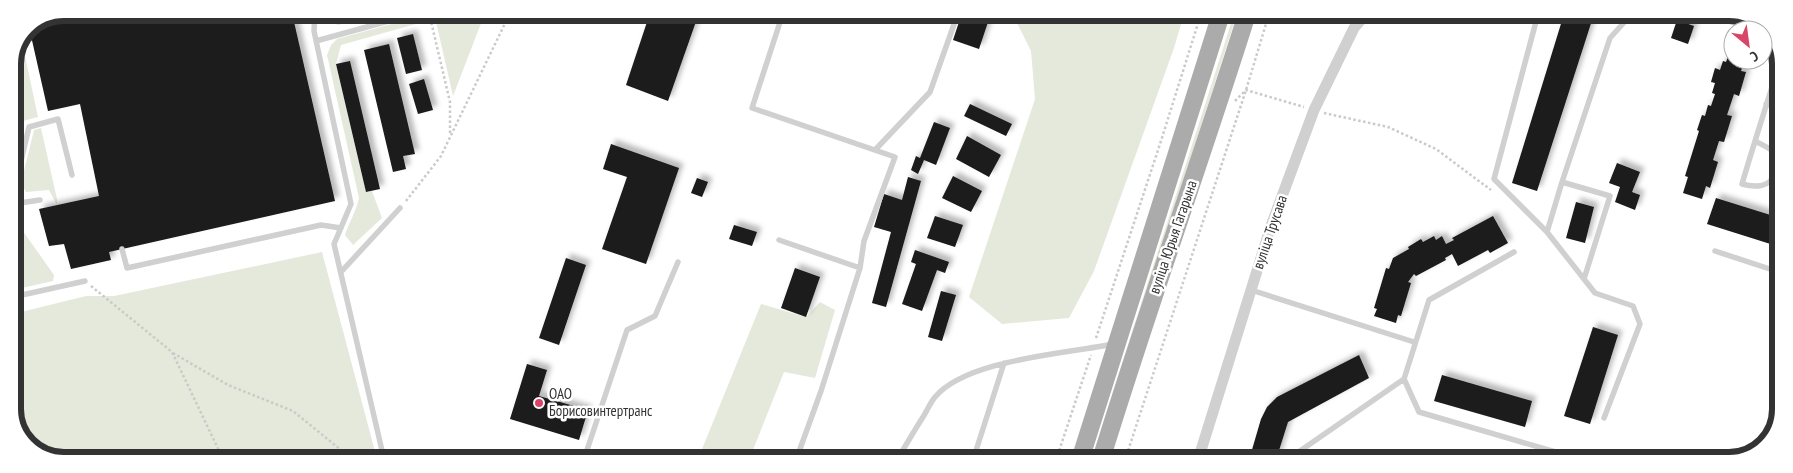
<svg xmlns="http://www.w3.org/2000/svg" width="1793" height="473" viewBox="0 0 1793 473" font-family="'PT Sans Narrow',sans-serif">
  <defs>
    <filter id="shadow"><feDropShadow dx="4.5" dy="-4.5" stdDeviation="2.5" flood-color="#0004"/></filter>
  </defs>
  <rect width="100%" height="100%" fill="#fff"/>
  <!-- green -->
  <path fill="#e4e9dc" d="M323 13H383L338 25 327 21Z
    M410 13H421L423 22 341 45 336 64 366 192 372 191 382 218 353 245 345 235C349 222 356 212 359 198L327 55 331 45 337 39 406 20 411 18Z
    M434 13H485L453 96Z
    M1013 13 1184 14 1174 48 1094 271 1069 318 1002 324 969 297 1035 99 1031 51 1013 15Z
    M1234 14H1237L1094 460H1091Z
    M22 42 38 117 23 121 13 163V64Z
    M41 128 57 199V205L49 190 26 192 21 183 34 130Z
    M13 217 54 275 53 281 13 290Z
    M322 252 377 459H51L25 443 13 412V314L86 296H114Z
    M820 302 835 310 815 378 784 372 749 460 698 459 761 304 806 317Z"/>
  <!-- building -->
  <path fill="#1a1a1a" filter="url(#shadow)" d="M64 12 222 13 223 14 292 13 335 201 109 252 111 260 71 269 64 244 49 246 39 209 99 196 80 104 48 111 29 27Z
    M650 13H699L668 101 626 85Z
    M962 13H991L979 49 953 40Z
    M1564 14H1594L1537 191 1512 183Z
    M1746 18 1768 30 1771 39 1769 38 1767 46 1769 47 1766 55 1763 54V30H1743Z
    M1677 20 1694 26 1688 44 1671 38Z
    M413 34 422 70 406 74 397 38Z
    M389 44 415 154 403 156 406 169 393 172 364 50Z
    M1729 54 1733 56V60H1745L1741 71 1746 72 1739 96 1734 94 1727 115 1732 116 1724 142 1719 141 1713 160 1718 162 1710 188 1706 186 1702 199 1683 193 1688 177 1685 176 1699 131 1697 130 1702 115 1705 116 1708 105 1711 106 1715 94 1712 93 1715 83 1711 82 1715 68 1720 70 1723 61 1726 62Z
    M350 61 380 189 366 192 336 64Z
    M424 79 433 110 418 114 409 84Z
    M970 104 1012 124 1006 136 964 116Z
    M934 122 950 128 936 165 924 160 918 174 911 170 916 156 920 158Z
    M967 136 1001 155 989 177 956 159Z
    M611 144 679 168 646 264 602 249 627 177 603 169Z
    M1617 163 1640 172 1632 192 1640 195 1635 210 1615 202 1620 187 1609 183Z
    M953 176 982 191 971 212 942 198Z
    M908 177 921 181 886 307 872 303 891 232 874 227 884 194 902 200Z
    M697 178 708 182 702 197 691 193Z
    M1716 198 1780 218V247L1707 224Z
    M1576 202 1594 207 1585 243 1566 238Z
    M935 216 963 225 955 247 927 238Z
    M1493 216 1508 243 1490 253 1488 250 1458 266 1452 254 1445 258 1446 260 1416 276 1414 274 1408 282 1411 283 1401 316 1398 315 1396 323 1374 316 1377 309 1374 308 1386 268 1389 269 1393 258 1409 249 1408 247 1421 239 1423 242 1434 236 1436 240 1442 236 1446 244 1454 240 1452 238Z
    M734 225 757 232 752 246 729 239Z
    M915 250 949 262 945 273 937 270 922 311 902 304 916 264 911 262Z
    M566 258 586 265 559 345 539 338Z
    M795 268 820 277 806 317 781 308Z
    M941 291 956 295 942 341 928 337Z
    M1593 327 1618 335 1590 424 1564 416Z
    M1359 355 1369 378 1288 422 1276 460H1249L1261 419 1267 407 1277 397Z
    M527 364 547 370 539 396 588 410 579 440 510 419Z
    M1442 375 1532 401 1525 427 1434 401Z"/>
  <g fill="none" stroke-linecap="round" stroke-linejoin="round">
    <!-- path -->
    <path stroke="#cacaca" stroke-width="2.5" stroke-dasharray="2.5 2.5" stroke-linecap="butt" d="M429 13 450 102V135
      M1263 14 1269 16
      M1235 101 1246 90 1304 107
      M1324 113 1388 127 1436 149 1491 190
      M406 201 441 156 510 13
      M91 286 172 352 223 459
      M1096 338 1160 144 1201 14
      M173 353 228 385 293 411 352 459
      M1056 460 1091 355
      M1125 460 1246 90 1269 14"/>
    <!-- lane -->
    <path stroke="#d0d0d0" stroke-width="5.5" d="M315 13 314 31 351 204 334 244 384 459
      M783 13 752 108 895 157 864 241 860 268
      M1538 14 1494 179 1547 232 1595 293 1633 306 1640 324 1604 418
      M316 41 403 17 402 13
      M1766 104 1780 107
      M1755 141C1762 145 1774 149 1778 157 1780 163 1778 168 1776 173 1770 187 1756 188 1742 184 1754 143 1767 103 1780 62
      M875 150 930 92 958 13
      M1562 182 1610 196 1584 279
      M13 195 29 127 58 119 72 175
      M13 204 40 200
      M1547 232 1562 182 1610 38 1628 18 1630 14
      M779 240 860 268 821 391 796 460
      M122 249 127 268 321 225 341 228
      M1715 251 1779 272
      M1514 252 1429 300 1404 379 1419 412 1559 453
      M341 272 400 208
      M1251 290 1414 342
      M13 297 85 281
      M584 459 627 330 655 316 678 262
      M897 460C906 445 914 431 923 417 927 411 930 403 935 397 967 359 1066 354 1113 344
      M973 460 1004 363
      M1295 460 1297 453 1404 379"/>
    <!-- street -->
    <path stroke="#d0d0d0" stroke-width="11" d="M1198 460 1271 226 1314 110 1354 28 1366 14"/>
    <!-- primary -->
    <path stroke="#ababab" stroke-width="18" d="M1080 460 1221 14
      M1101 460C1147 310 1200 163 1247 14"/>
  </g>
  <!-- markers -->
  <circle fill="#d94566" stroke="#fff" stroke-width="2" cx="539" cy="403" r="5"/>
  <g text-anchor="middle" stroke-width="5" stroke-linejoin="round" paint-order="stroke">
    <!-- street labels -->
    <g font-size="15" fill="#333" stroke="#fff">
      <text transform="translate(1270 232) rotate(-71)" y="5">вуліца Трусава</text>
      <text transform="translate(1173 237) rotate(-71)" y="5">вуліца Юрыя Гагарына</text>
    </g>
    <!-- poi labels -->
    <g font-size="15" fill="#333" stroke="#fff" text-anchor="start">
      <text x="549" y="399">ОАО<tspan x="549" dy="17">Борисовинтертранс</tspan></text>
    </g>
  </g>
  <!-- crop -->
  <path d="M0 0H1793V473H0ZM64 21H1729A43 43 0 0 1 1772 64V409A43 43 0 0 1 1729 452H64A43 43 0 0 1 21 409V64A43 43 0 0 1 64 21Z" fill="#fff" fill-rule="evenodd"/>
  <path fill="none" stroke="#333" stroke-width="6" d="M64 21H1729A43 43 0 0 1 1772 64V409A43 43 0 0 1 1729 452H64A43 43 0 0 1 21 409V64A43 43 0 0 1 64 21Z"/>
  <!-- north arrow -->
  <g transform="translate(1748 45) rotate(151)"><circle r="24" fill="#ffffff" stroke="#adadad"/>
  <path d="M0-4L9 19L0 12L-9 19Z" fill="#d94566"/>
  <text y="-8" font-size="14" font-weight="bold" text-anchor="middle" fill="#333333">С</text>
  </g>
</svg>
